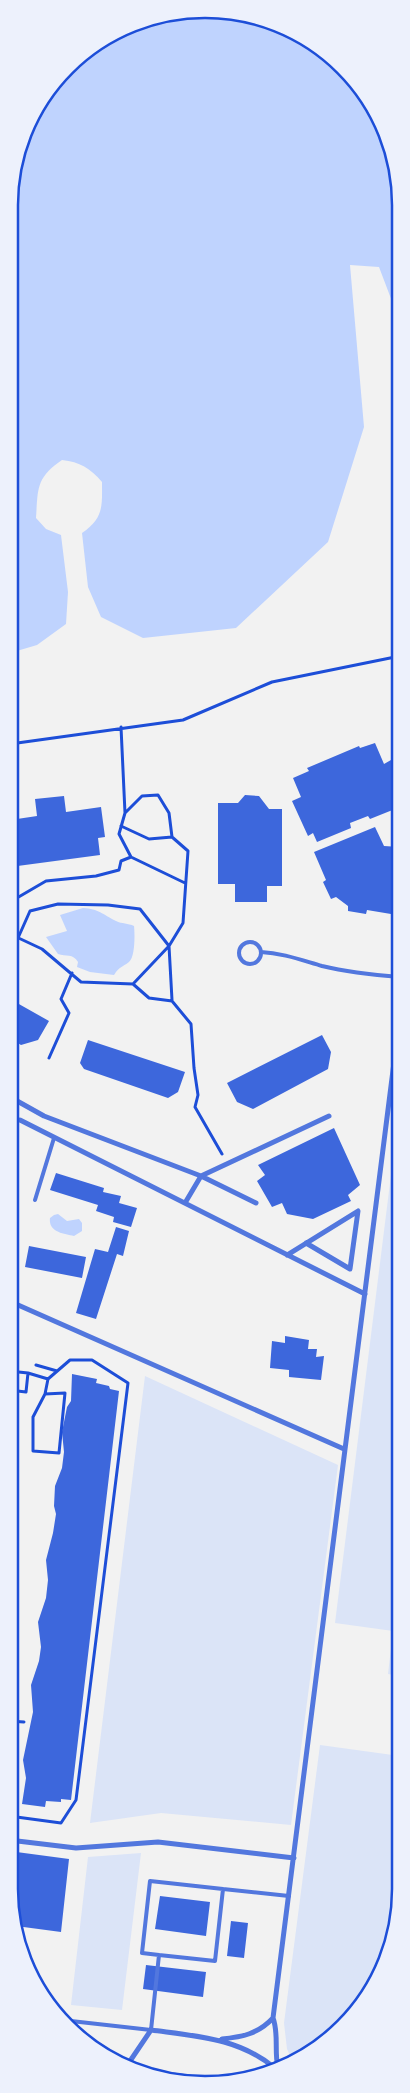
<svg xmlns="http://www.w3.org/2000/svg" width="410" height="2093" viewBox="0 0 410 2093" font-family="Commissioner,sans-serif">
  <rect width="100%" height="100%" fill="#f2f2f2"/>
  <!-- green -->
  <path fill="#dbe4f7" d="M400 1103V1676L388 1674 393 1631 335 1623Z
    M145 1376 338 1465 291 1825 161 1813 90 1823Z
    M320 1745 400 1756V1857L387 1955 381 1975 334 2036 292 2060 287 2049 284 2023Z
    M141 1853 122 2010 71 2005 88 1857Z"/>
  <!-- water -->
  <path fill="#bfd3fe" d="M230 10 292 29 344 66 386 130 401 192V325L379 267 350 265 364 427 328 542 236 628 143 638 101 617 88 587 82 533C104 518 102 506 102 482 90 468 80 462 62 460 36 478 38 488 36 518L46 529 61 535 68 592 66 624 37 645 10 653V180L35 107 85 49 154 16Z
    M83 908C99 909 102 914 116 921 122 924 128 923 134 926 135 934 135 958 129 962 121 968 120 966 114 975L90 972 77 967 78 962C73 953 66 957 58 954L46 937 67 931 60 915Z
    M58 1214 67 1221 79 1219 82 1223V1231L74 1236C64 1234 48 1232 50 1218L54 1215Z"/>
  <!-- building -->
  <path fill="#3d67dc" d="M375 743 384 764 391 760 400 780V807L370 819 368 816 350 823 351 828 317 842 313 833 308 836 292 801 301 797 293 778 309 771 307 768 359 746 360 748Z
    M245 795 259 796 269 809H282V886H267V902H235V884H218V803H238Z
    M64 796 66 812 101 807 105 837 98 838 100 855 10 867V803H14L17 819 37 816 35 799Z
    M375 827 384 846 400 847V891L397 915 367 910 366 914 348 911V906L336 897 331 899 323 882 326 880 314 852Z
    M10 999 49 1021 38 1040 21 1045 10 1038Z
    M322 1035 331 1052 328 1069 253 1109 237 1102 227 1083Z
    M88 1040 185 1072 178 1092 168 1098 84 1069 80 1063Z
    M334 1128 360 1185 348 1195 351 1201 313 1219 287 1214 282 1203 272 1207 257 1181 265 1175 258 1165Z
    M56 1173 104 1188 103 1192 121 1196 119 1203 137 1208 131 1227 113 1222 114 1217 96 1211 98 1205 50 1190Z
    M116 1227 129 1231 123 1256 117 1254 96 1319 76 1313 95 1249 108 1252Z
    M29 1246 86 1257 82 1278 25 1267Z
    M285 1336 309 1340 308 1349H317L316 1357 324 1356 321 1380 289 1377V1370L270 1368 272 1341 285 1343Z
    M72 1374 97 1379 96 1383 109 1386 110 1389 119 1391 71 1800 61 1799V1802L46 1801 45 1807 22 1804 26 1778 23 1760 33 1712 31 1685 39 1661 41 1647 38 1622 46 1598 48 1580 46 1560 53 1533 56 1514 54 1506 55 1486 62 1468 64 1452 62 1432 67 1407 71 1401Z
    M9 1851 69 1859 61 1932 16 1926 9 1888Z
    M160 1896 210 1902 206 1936 155 1929Z
    M231 1921 248 1923 244 1958 227 1956Z
    M146 1965 206 1972 203 1997 143 1989Z"/>
  <g fill="none" stroke-linecap="round" stroke-linejoin="round">
    <!-- path -->
    <path stroke="#1d4ed8" stroke-width="3" d="M121 727 125 813
      M10 744 183 720 272 682 400 656
      M121 826 149 839 172 837
      M10 902 46 881 96 876 119 870 121 861 131 857
      M10 934 42 949 81 982 133 984 149 998 172 1001 191 1024 194 1068 198 1095 195 1107 222 1154
      M18 938 30 911 58 904 108 905 140 909 169 946 172 1000
      M133 984 169 946 183 923 188 851 172 837 169 813 158 795 142 796 125 813 119 834 131 857 185 883
      M49 1058 69 1013 61 999 72 973
      M36 1365 57 1371
      M9 1371 28 1373 48 1379
      M9 1390 26 1392 28 1373
      M9 1638H16
      M9 1674C23 1658 14 1614 12 1594H9
      M9 1721 24 1722
      M9 1816 61 1823 76 1800 128 1383 92 1360H70L48 1379 45 1394 33 1417V1451L59 1453 65 1393 45 1394"/>
    <!-- service -->
    <path stroke="#5277de" stroke-width="4" d="M239 953a11 11 0 1 1 22 0a11 11 0 1 1-22 0Z
      M261 952C282 953 301 960 322 966 347 972 374 975 400 977
      M35 1200 54 1138
      M159 1955 142 1953 150 1881 223 1889
      M62 2020 151 2030 159 1955 215 1961 223 1889 289 1896"/>
    <!-- minor -->
    <path stroke="#5277de" stroke-width="5" d="M10 1097 44 1116 201 1176 185 1203
      M20 1120 365 1294
      M201 1176 329 1116
      M201 1176 256 1203
      M287 1255 358 1211 350 1269 306 1243
      M9 1301 344 1449
      M9 1840 76 1848 158 1842 294 1858
      M222 2039C242 2037 258 2034 273 2018
      M126 2067 151 2030C196 2036 240 2038 276 2069
      M278 2068C274 2051 279 2034 273 2018L400 1015
      M135 2070 218 2081"/>
  </g>
  <!-- crop -->
  <path d="M0 0H410V2093H0ZM205 18H205A187 187 0 0 1 392 205V1889A187 187 0 0 1 205 2076H205A187 187 0 0 1 18 1889V205A187 187 0 0 1 205 18Z" fill="#edf1fc" fill-rule="evenodd"/>
  <path fill="none" stroke="#1d4ed8" stroke-width="2.5" d="M205 18H205A187 187 0 0 1 392 205V1889A187 187 0 0 1 205 2076H205A187 187 0 0 1 18 1889V205A187 187 0 0 1 205 18Z"/>
</svg>
